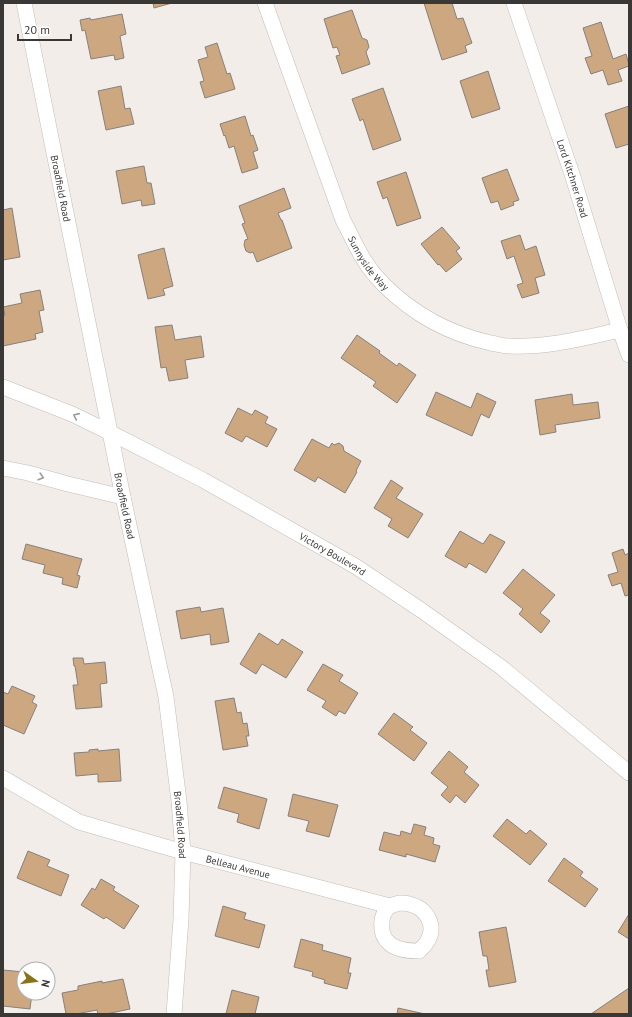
<svg xmlns="http://www.w3.org/2000/svg" width="632" height="1017" viewBox="0 0 632 1017" font-family="'PT Sans',sans-serif">
  <rect width="100%" height="100%" fill="#f3ede9"/>
  <!-- building -->
  <path fill="#cca780" stroke="#85817d" d="M153 3H172L154 8Z
    M424 3H452L457 19 463 18 472 43 465 46 467 52 442 60Z
    M352 10 362 38 367 40 369 47 366 52 370 64 342 74 336 56 340 55 337 47 333 48 324 19Z
    M122 14 126 34 120 36 124 58 115 60 114 55 91 59 85 30 82 31 80 20 90 18 91 20Z
    M601 22 613 59 626 54 629 65V66L618 70 622 81 608 85 603 70 591 74 585 58 592 56 583 28Z
    M217 43 227 74 230 73 235 89 205 98 200 82 204 81 198 60 208 57 205 47Z
    M488 71 500 109 472 118 460 81Z
    M121 86 125 109 130 108 134 124 106 130 98 91Z
    M383 88 401 140 373 150 363 119 360 121 352 99Z
    M629 106V144L616 148 605 114Z
    M245 116 251 136 253 135 258 150 253 152 258 168 242 173 234 146 229 148 225 135 224 136 220 124Z
    M144 166 147 183H151L155 204 142 206 141 200 122 204 116 171Z
    M507 169 519 200 513 202 514 205 501 210 498 201 491 203 482 178Z
    M406 172 421 218 397 226 387 197 383 199 377 182Z
    M284 188 291 208 278 213 281 220H282L292 248 257 262 253 252 250 253 246 251 244 245 245 240 248 239 242 224 245 223 239 206Z
    M12 208 20 257 3 260V210Z
    M442 227 460 248 456 251 462 259 446 272 439 264 438 265 421 244Z
    M520 235 525 250 536 246 545 275 535 278 539 293 522 298 517 285 523 283 514 256 507 259 501 241Z
    M164 248 173 286 163 289 165 295 148 299 138 255Z
    M40 290 44 310 39 311 43 332 35 334 36 339 3 346V316L5 315 3 307 22 303 20 294Z
    M172 325 175 340 201 336 204 357 185 360 188 378 169 381 166 367 161 368 155 327Z
    M357 335 380 351 379 353 397 366 399 363 416 375 397 403 373 386 376 382 341 358Z
    M436 392 471 408 477 393 496 402 489 418 481 414 472 436 426 415Z
    M572 394 573 405 598 402 600 418 555 425 556 432 540 435 535 400Z
    M238 408 252 415 255 410 268 417 265 423 277 429 267 447 246 436 242 442 225 433Z
    M312 439 329 448 332 443 334 445 339 443 343 446 344 451 361 461 356 471 357 472 345 493 318 477 315 482 294 470Z
    M391 480 403 488 396 498 423 514 408 538 388 526 392 519 374 508Z
    M460 531 483 544 490 534 505 542 486 573 469 563 466 568 445 556Z
    M26 544 82 559 77 575 80 576 77 588 62 584 63 578 43 573 45 565 22 559Z
    M623 549 625 555 629 553V595L625 596 621 583 612 586 608 575 618 572 612 553Z
    M523 569 555 595 540 613 550 621 541 633 519 614 523 609 503 593Z
    M200 607 201 612 223 608 229 642 211 645 210 634 181 639 176 611Z
    M259 633 278 645 282 639 303 652 286 678 262 664 256 674 240 664Z
    M73 658H83L84 664 105 662 107 683 100 684 102 707 76 709 73 685H78L75 666H74Z
    M323 664 343 675 339 681 358 693 345 714 339 711 336 716 322 707 326 701 307 690Z
    M12 686 35 696 32 702 37 705 24 734 3 725V692L8 694Z
    M234 698 237 713 241 712 243 724 247 723 249 736H246L248 746 223 750 215 701Z
    M394 713 413 727 410 730 427 743 414 761 378 734Z
    M98 749V751L119 749 121 781 98 782V774L76 776 74 753 89 752V750Z
    M449 751 468 767 464 772 479 785 465 803 456 795 450 803 441 795 448 787 431 773Z
    M224 787 267 799 259 829 237 822 239 814 218 808Z
    M293 794 338 805 329 837 306 831 309 821 288 816Z
    M507 819 526 834 530 830 547 844 530 865 493 836Z
    M414 824 426 827 424 835 434 838 433 844 440 846 435 862 406 854V857L379 850 384 832 400 836 401 831 411 834Z
    M28 851 50 860 47 866 69 875 61 896 17 878Z
    M564 858 583 872 580 876 598 889 585 907 548 881Z
    M101 879 115 887 113 890 139 906 124 929 106 917 104 919 81 905 92 888 95 890Z
    M223 906 246 913 244 919 265 925 259 948 215 936Z
    M629 914V939L618 932Z
    M506 927 516 982 489 987 486 970H489L487 956H483L479 932Z
    M301 939 323 945 322 950 351 958 348 973H351L347 989 324 983 325 980 312 976 313 972 294 967Z
    M3 970 24 972V993H32L30 1009 3 1006Z
    M123 979 130 1009 106 1014H98L97 1010 76 1014H66L62 993 78 990V986L102 981V983Z
    M629 988V1014H591Z
    M232 990 259 997 255 1014H226Z
    M398 1008 425 1014H397Z"/>
  <g fill="none" stroke-linecap="round" stroke-linejoin="round">
    <defs>
      <g id="minor">
        <path id="s1" d="M24 3 123 497 166 697 179 801 183 852 181 919 174 1014"/>
        <path id="s2" d="M265 3 343 220C352 237 359 255 371 270 374 275 379 279 383 284 413 314 449 334 491 343 497 344 503 346 509 346 547 348 583 338 620 330"/>
        <path id="s3" d="M514 3 572 174 620 330 629 355"/>
        <path id="s4" d="M3 387 72 414 111 433 203 480 355 566 421 610 501 667 629 773"/>
        <path d="M3 468 28 473 68 484 123 497"/>
        <path id="s5" d="M3 778 79 822 183 852 390 906"/>
        <path d="M399 903C402 903 406 903 409 904 427 908 437 926 427 942 425 946 421 948 419 951 409 951 396 950 389 943 379 935 379 914 390 906 392 905 397 904 399 903Z"/>
      </g>
    </defs>
    <!-- minor casing -->
    <use href="#minor" stroke="#c2bdb9" stroke-width="16"/>
    <!-- minor -->
    <use href="#minor" stroke="#fff" stroke-width="15"/>
  </g>
  <!-- one-way arrows -->
  <defs><path id="oneway-chevron" d="M-2-3.5L2.5 0L-2 3.5" fill="none" stroke-width="1.6" stroke-linecap="round" stroke-linejoin="round"/></defs>
  <g stroke="#9c9c9a">
    <use href="#oneway-chevron" transform="translate(76 416) rotate(-156)"/>
    <use href="#oneway-chevron" transform="translate(41 477) rotate(16)"/>
  </g>
  <g text-anchor="middle" stroke-width="3" stroke-linejoin="round" paint-order="stroke">
    <!-- street labels -->
    <g font-size="10" fill="#3a3836" stroke="#fff">
      <text dy="4" stroke="none"><textPath href="#s3" startOffset="185">Lord Kitchner Road</textPath></text>
      <text dy="4" stroke="none"><textPath href="#s1" startOffset="189">Broadfield Road</textPath></text>
      <text dy="4" stroke="none"><textPath href="#s2" startOffset="281">Sunnyside Way</textPath></text>
      <text dy="4" stroke="none"><textPath href="#s1" startOffset="513">Broadfield Road</textPath></text>
      <text dy="4" stroke="none"><textPath href="#s4" startOffset="370">Victory Boulevard</textPath></text>
      <text dy="4" stroke="none"><textPath href="#s1" startOffset="837">Broadfield Road</textPath></text>
      <text dy="4" stroke="none"><textPath href="#s5" startOffset="253">Belleau Avenue</textPath></text>
    </g>
  </g>
  <!-- border -->
  <rect width="632" height="1017" fill="none" stroke="#3a3836" stroke-width="8"/>
  <!-- north arrow -->
  <g transform="translate(36 981) rotate(104)"><circle r="19" fill="#ffffff" stroke="#b0afaf"/>
  <path d="M0-3L7 15L0 10L-7 15Z" fill="#867518"/>
  <text y="-6" font-size="11" font-weight="bold" text-anchor="middle" fill="#3a3836">N</text>
  </g>
  <!-- scale -->
  <path d="M18 34v6h53v-6" fill="none" stroke="#3a3836" stroke-width="2"/>
  <text x="24" y="34" font-size="12" fill="#3a3836" stroke="#ffffff" stroke-width="3" paint-order="stroke">20 m</text>
</svg>
